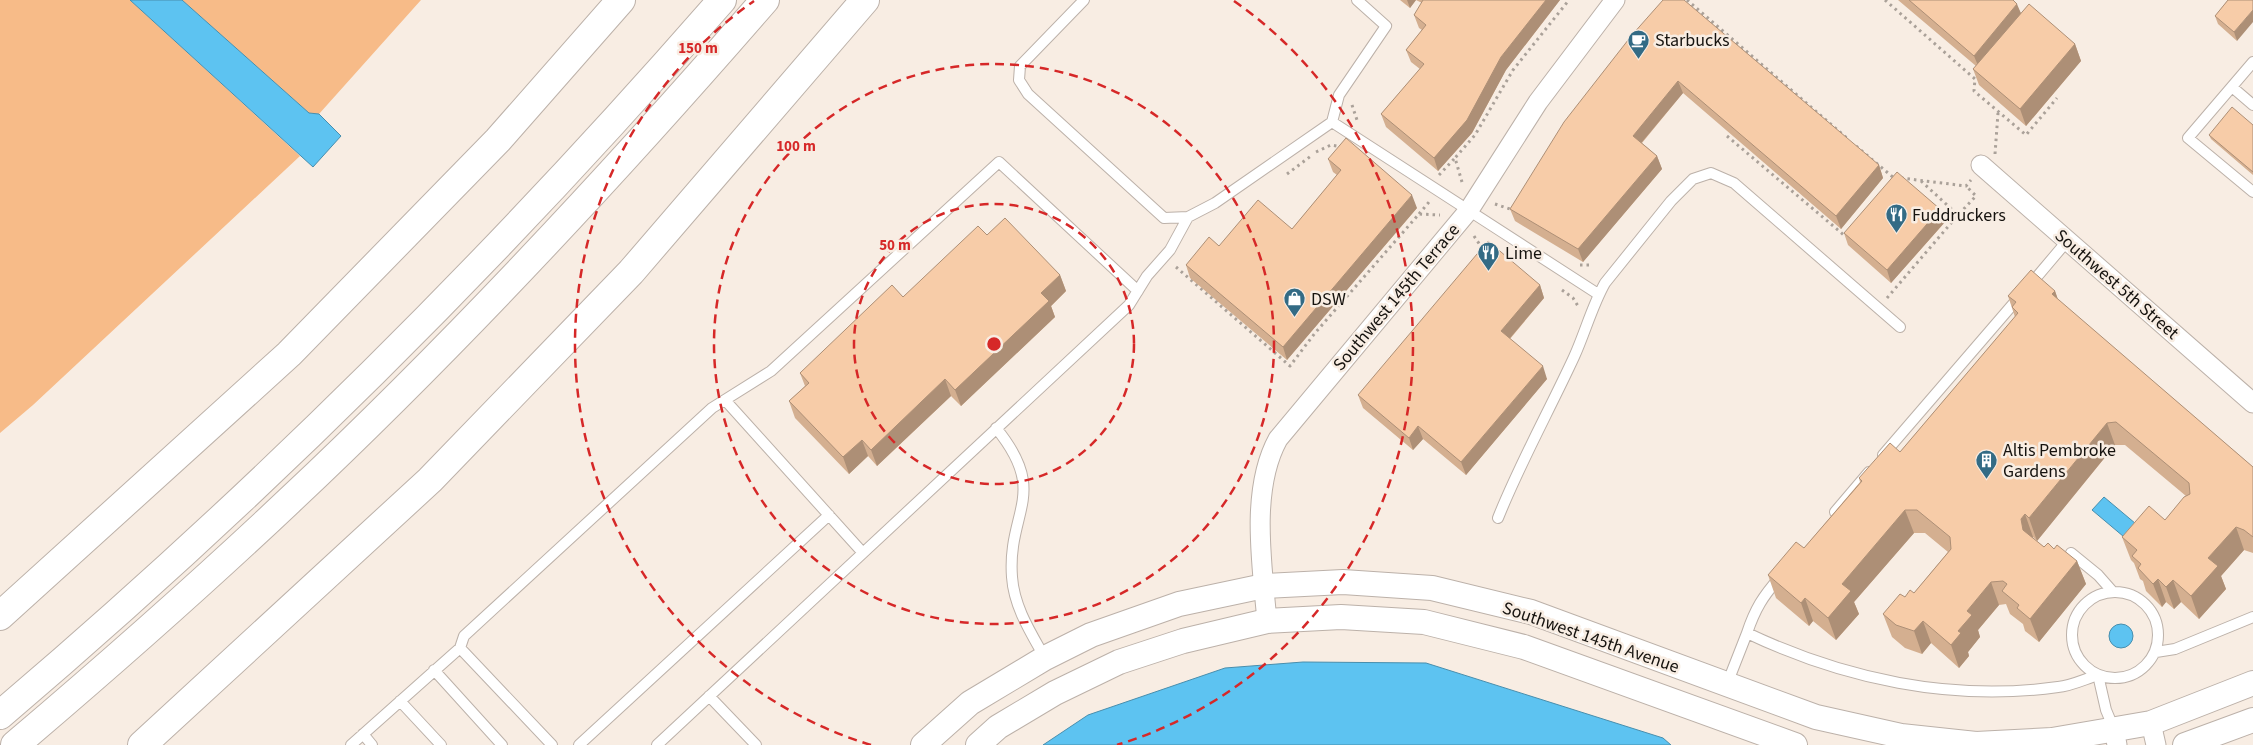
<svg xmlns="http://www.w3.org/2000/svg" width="2253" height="745" viewBox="0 0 2253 745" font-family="'Source Sans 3',sans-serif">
  <rect width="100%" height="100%" fill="#f8ede3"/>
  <!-- green -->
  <path fill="#f7bb88" d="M0 0H130L300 156 33 405 0 433Z
    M182 0H421L319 114 309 113Z"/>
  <!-- water -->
  <path fill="#5dc3f1" stroke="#488ead" d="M130 0H182L309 113 319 114 341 136 313 167Z
    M2104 497 2142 529 2130 542 2092 510Z
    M2109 636a12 12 0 1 1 24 0a12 12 0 1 1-24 0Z
    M1303 662 1426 663 1663 738 1671 745H1043L1088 715 1225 668Z"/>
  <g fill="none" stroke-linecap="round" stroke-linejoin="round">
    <defs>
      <path id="service" d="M1084 0 1020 66 1019 80 1028 94 1164 218 1188 217 1215 203 1332 122 1339 95 1386 26 1357 0
        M2253 62 2188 138 2253 192
        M2232 87 2253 105
        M1332 122 1598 294
        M2030 285 2068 240
        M725 400 863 553
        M996 428C1050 494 1007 511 1012 577 1014 607 1031 633 1045 658
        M1883 455 2020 296
        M1835 512 1869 472
        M1498 518C1520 463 1549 411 1574 357 1585 333 1592 306 1605 283L1671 201 1693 179 1711 173 1734 183 1900 327
        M2071 553 2098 575 2113 592
        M1780 577C1763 596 1755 609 1747 633 1844 679 1951 702 2058 687 2071 686 2085 679 2098 675L2106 710 2114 729
        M2072 635a43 43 0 1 1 86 0a43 43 0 1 1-86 0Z
        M2156 652 2175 649 2253 617
        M434 670 502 745
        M1727 684 1747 633
        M709 696 756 745
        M400 701 441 745
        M363 734 372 745
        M351 745 460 648
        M552 745 460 648 464 636 712 408 771 371 999 162 1138 291
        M579 745 829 515
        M657 745 1129 305 1147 276 1170 250 1188 217"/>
      <path id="minor" d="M1981 165 2253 403
        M1267 621C1262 564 1250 490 1278 439L1469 210 1538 102 1615 0
        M2151 723 2156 745
        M2114 729 2117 745"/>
      <path id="tertiary" d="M923 745 970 703 1045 658 1091 635 1179 604 1264 586 1343 582 1432 588 1531 612 1816 717 1901 736 1976 744 2052 740 2151 723 2253 683
        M978 745 998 727 1055 693 1119 662 1183 641 1267 621 1341 617 1424 622 1524 647 1795 745
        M2185 745 2253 720"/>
      <path id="motorway" d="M0 616 289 354 498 140 621 0
        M0 715C259 495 499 256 722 0
        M15 745C108 666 200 585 289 501 457 343 614 174 765 0
        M142 745 430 480 631 272 865 0"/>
    </defs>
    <!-- service casing -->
    <use href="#service" stroke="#bcb1a9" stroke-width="12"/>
    <!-- minor casing -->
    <use href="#minor" stroke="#bcb1a9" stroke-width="21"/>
    <!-- tertiary casing -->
    <use href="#tertiary" stroke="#bcb1a9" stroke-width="26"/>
    <!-- motorway casing -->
    <use href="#motorway" stroke="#bcb1a9" stroke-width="30"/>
    <!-- path -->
    <path stroke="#aaa199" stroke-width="3" stroke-dasharray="2.5 4" stroke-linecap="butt" d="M1687 0 1848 139
      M1885 0 1975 79 1974 91 2026 135 2057 98
      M1352 105 1357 120
      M1727 136 1845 236 1847 234
      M1856 146 1894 178
      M1316 152 1331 145 1343 147
      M1995 154 1998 113
      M1287 174 1311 156
      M1439 175 1455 158
      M1901 178 1966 186 1971 180
      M1921 181 1958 215 1976 196 1966 186
      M1462 182 1455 158 1475 135 1513 70 1569 0
      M1495 204 1513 210
      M1419 214 1429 202 1428 201
      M1474 236 1484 251
      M1580 265H1589
      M1176 267 1290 366 1315 333 1419 214 1440 215
      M1562 290 1573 298 1578 306
      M1887 298 1958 215"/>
    <!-- service -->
    <use href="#service" stroke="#fff" stroke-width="10"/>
    <!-- minor -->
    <use href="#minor" stroke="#fff" stroke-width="19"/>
    <!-- tertiary -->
    <use href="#tertiary" stroke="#fff" stroke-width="24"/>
    <!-- motorway -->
    <use href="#motorway" stroke="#fff" stroke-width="28"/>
  </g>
  <!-- wall -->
  <path fill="#d4af90" d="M1400 0H1560L1506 70 1472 133 1438 171 1386 127 1381 114 1420 69 1411 62 1406 50 1422 30 1419 28 1414 15 1422 3 1416 0 1410 8Z
    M1898 0H2013L2021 13 2075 44 2081 61 2026 126 1979 85 1973 69 1976 66Z
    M2228 0 2237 41 2218 24 2215 16Z
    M1632 35 1879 165 1883 178 1841 229 1683 93 1642 143 1657 156 1662 169 1583 262 1515 221 1510 209Z
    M2253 125V175L2211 139 2209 135Z
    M1328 159 1417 208 1287 360 1190 278 1186 265 1219 246 1292 229 1337 175 1333 172Z
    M1940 209 1945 222 1891 283 1848 245 1844 233Z
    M987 235 1060 275 1066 291 1051 306 1055 317 961 406 951 396 877 466 868 456 849 474 795 418 789 401 805 386 800 373Z
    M1540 285 1544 298 1510 339 1547 379 1466 475 1423 439 1413 450 1363 408 1358 395Z
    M2055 291 2058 300 2253 467V553L2244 550 2221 576 2226 589 2199 619 2181 602 2174 609 2166 602 2162 607 2146 591 2143 581 2140 579 2134 563 2131 560 2122 537 2165 520 2186 496 2125 445H2115L2037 541 2033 537V538L2044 547 2054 549 2077 561 2086 584 2039 642 2025 631 2023 624 2010 614 2006 604 1999 605 1978 630 1980 637 1968 652 1969 656 1959 668 1931 643 1922 654 1905 648 1892 637 1883 614 1905 597 1914 593 1948 552 1925 533H1914L1854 602 1859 614 1836 640 1813 621 1809 626 1776 598 1768 575 1804 548 1860 482 1859 478 1900 452 2015 317 2008 296Z"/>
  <!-- shaded-wall -->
  <path fill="#ad8f76" d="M1407 0H1416L1410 8Z
    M1546 0H1560L1506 70 1472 133 1438 171 1434 158 1501 57Z
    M2017 4 2022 16 1979 68 1974 56Z
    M2253 10V22L2237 41 2234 32Z
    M2075 44 2081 61 2026 126 2020 109Z
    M1678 81 1683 93 1637 148 1633 136Z
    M1657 156 1662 169 1583 262 1578 249Z
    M1879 165 1883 178 1841 229 1836 216Z
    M1412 195 1417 208 1287 360 1283 347Z
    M1940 209 1945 222 1891 283 1887 270Z
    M1060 275 1066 291 1051 306 1055 317 961 406 955 390 1041 293Z
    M1540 285 1544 298 1505 344 1501 331Z
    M2055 291 2063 314 2052 294Z
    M1543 366 1547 379 1466 475 1461 462Z
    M945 379 951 396 877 466 871 450Z
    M2107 423 2115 445 2037 541 2029 518Z
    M1418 426 1423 439 1413 450 1409 438Z
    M862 440 868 456 849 474 843 457Z
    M1905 510 1914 533 1854 602 1859 614 1836 640 1828 618 1842 584Z
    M2025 514 2033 537 2030 542 2023 530 2021 519Z
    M2236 527 2244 550 2221 576 2226 589 2199 619 2191 596 2208 558Z
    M2077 561 2086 584 2039 642 2030 619Z
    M2158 579 2166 602 2162 607 2153 584Z
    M2173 580 2181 602 2174 609 2166 587Z
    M1991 582 1999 605 1978 630 1980 637 1968 652 1969 656 1959 668 1951 645 1967 611Z
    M1805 598 1813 621 1809 626 1801 603Z
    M1923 621 1931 643 1922 654 1914 631Z"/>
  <!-- building -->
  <path fill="#f7cca8" stroke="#ad8f76" d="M1423 0H1546L1501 57 1467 120 1434 158 1381 114 1424 64 1406 50 1426 25 1414 15Z
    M1663 0H1684L1879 165 1836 216 1678 81 1633 136 1657 156 1578 249 1510 209 1564 122 1632 35Z
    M1909 0H2013L2017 4 1974 56Z
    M2228 0H2253V10L2234 32 2215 16Z
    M2029 4 2075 44 2020 109 1973 69Z
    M2232 107 2253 125V172L2209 135Z
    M1346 138 1412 195 1283 347 1186 265 1209 237 1219 246 1258 200 1292 229 1341 170 1328 159Z
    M1897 172 1940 209 1887 270 1844 233Z
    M1005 218 1060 275 1041 293 1049 301 955 390 945 379 871 450 862 440 843 457 789 401 809 383 800 373 892 285 903 297 978 226 987 235Z
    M1488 241 1540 285 1501 331 1543 366 1461 462 1418 426 1409 438 1358 395Z
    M2031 270 2055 291 2052 294 2253 467V537L2244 530 2236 527 2208 558 2218 566 2191 596 2173 580 2166 587 2158 579 2153 584 2138 568 2141 564 2132 556 2137 550 2122 537 2149 506 2165 520 2184 497 2190 494 2189 483 2116 422 2107 423 2029 518 2025 514 2021 519 2023 530 2044 547 2048 543 2054 549 2057 545 2077 561 2030 619 2017 608 2019 605 2002 591 2007 584 2003 581 1991 582 1967 611 1972 615 1958 631 1961 633 1951 645 1923 621 1914 631 1896 625 1883 614 1900 594 1905 597 1910 590 1914 593 1951 549 1950 537 1917 510H1905L1842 584 1851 591 1828 618 1805 598 1801 603 1768 575 1796 542 1804 548 1862 481 1859 478 1890 443 1900 452 2018 313 2012 307 2016 302 2008 296Z"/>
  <!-- distance rings -->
  <g fill="none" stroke="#d62828" stroke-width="2.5" stroke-dasharray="9 6">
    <circle cx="994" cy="344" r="140"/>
    <circle cx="994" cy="344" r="280"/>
    <path d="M871 745A419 419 0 0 1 754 1M1234 1A419 419 0 0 1 1117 745"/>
  </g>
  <!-- icons -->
  <defs>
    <symbol id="cafe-pin" viewBox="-11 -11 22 30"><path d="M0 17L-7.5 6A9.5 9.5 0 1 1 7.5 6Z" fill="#336b85" stroke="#f8ede3"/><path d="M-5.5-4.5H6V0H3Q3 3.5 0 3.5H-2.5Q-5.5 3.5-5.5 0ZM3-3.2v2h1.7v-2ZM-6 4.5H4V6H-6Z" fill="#fff"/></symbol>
    <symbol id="restaurant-pin" viewBox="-11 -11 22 30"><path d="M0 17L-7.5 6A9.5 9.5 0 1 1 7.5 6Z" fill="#336b85" stroke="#f8ede3"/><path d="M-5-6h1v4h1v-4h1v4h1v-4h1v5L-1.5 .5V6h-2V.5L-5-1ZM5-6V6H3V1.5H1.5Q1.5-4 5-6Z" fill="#fff"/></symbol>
    <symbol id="shop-pin" viewBox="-11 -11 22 30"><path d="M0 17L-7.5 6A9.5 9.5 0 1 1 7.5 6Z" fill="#336b85" stroke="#f8ede3"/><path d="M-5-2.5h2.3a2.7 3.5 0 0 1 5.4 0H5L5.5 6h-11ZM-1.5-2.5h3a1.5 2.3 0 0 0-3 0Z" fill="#fff"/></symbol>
    <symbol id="building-pin" viewBox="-11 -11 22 30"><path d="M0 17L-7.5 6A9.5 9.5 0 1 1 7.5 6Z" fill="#336b85" stroke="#f8ede3"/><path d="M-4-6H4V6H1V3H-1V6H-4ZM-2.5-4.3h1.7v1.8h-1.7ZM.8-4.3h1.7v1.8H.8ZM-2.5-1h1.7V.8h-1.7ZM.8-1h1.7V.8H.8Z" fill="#fff"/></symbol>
  </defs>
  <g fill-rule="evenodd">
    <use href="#cafe-pin" x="1626" y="28" width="25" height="34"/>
    <use href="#restaurant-pin" x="1884" y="202" width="25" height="34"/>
    <use href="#restaurant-pin" x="1476" y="240" width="25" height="34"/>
    <use href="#shop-pin" x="1282" y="286" width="25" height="34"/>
    <use href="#building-pin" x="1974" y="448" width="25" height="34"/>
  </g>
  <g text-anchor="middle" stroke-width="5" stroke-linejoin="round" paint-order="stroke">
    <!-- poi labels -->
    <g font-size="18" fill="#16130f" stroke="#f8ede3" text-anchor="start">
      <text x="1655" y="46">Starbucks</text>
      <text x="1912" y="221">Fuddruckers</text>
      <text x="1505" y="259">Lime</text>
      <text x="1311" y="305">DSW</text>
      <text x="2003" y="456">Altis Pembroke<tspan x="2003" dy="21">Gardens</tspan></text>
    </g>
    <!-- street labels -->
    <g font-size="18" fill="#16130f" stroke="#f8ede3">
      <text transform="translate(2117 284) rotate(41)" y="6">Southwest 5th Street</text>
      <text transform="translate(1396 297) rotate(-50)" y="6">Southwest 145th Terrace</text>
      <text transform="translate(1591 637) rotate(19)" y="6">Southwest 145th Avenue</text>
    </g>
  </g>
  <circle cx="994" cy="344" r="8" fill="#d62828" stroke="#f8ede3" stroke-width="2.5"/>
  <g font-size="15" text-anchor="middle" font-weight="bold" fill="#d62828" stroke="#f8ede3" stroke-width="5" stroke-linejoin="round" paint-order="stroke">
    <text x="698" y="53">150 m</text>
    <text x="796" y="151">100 m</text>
    <text x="895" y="250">50 m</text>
  </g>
</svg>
